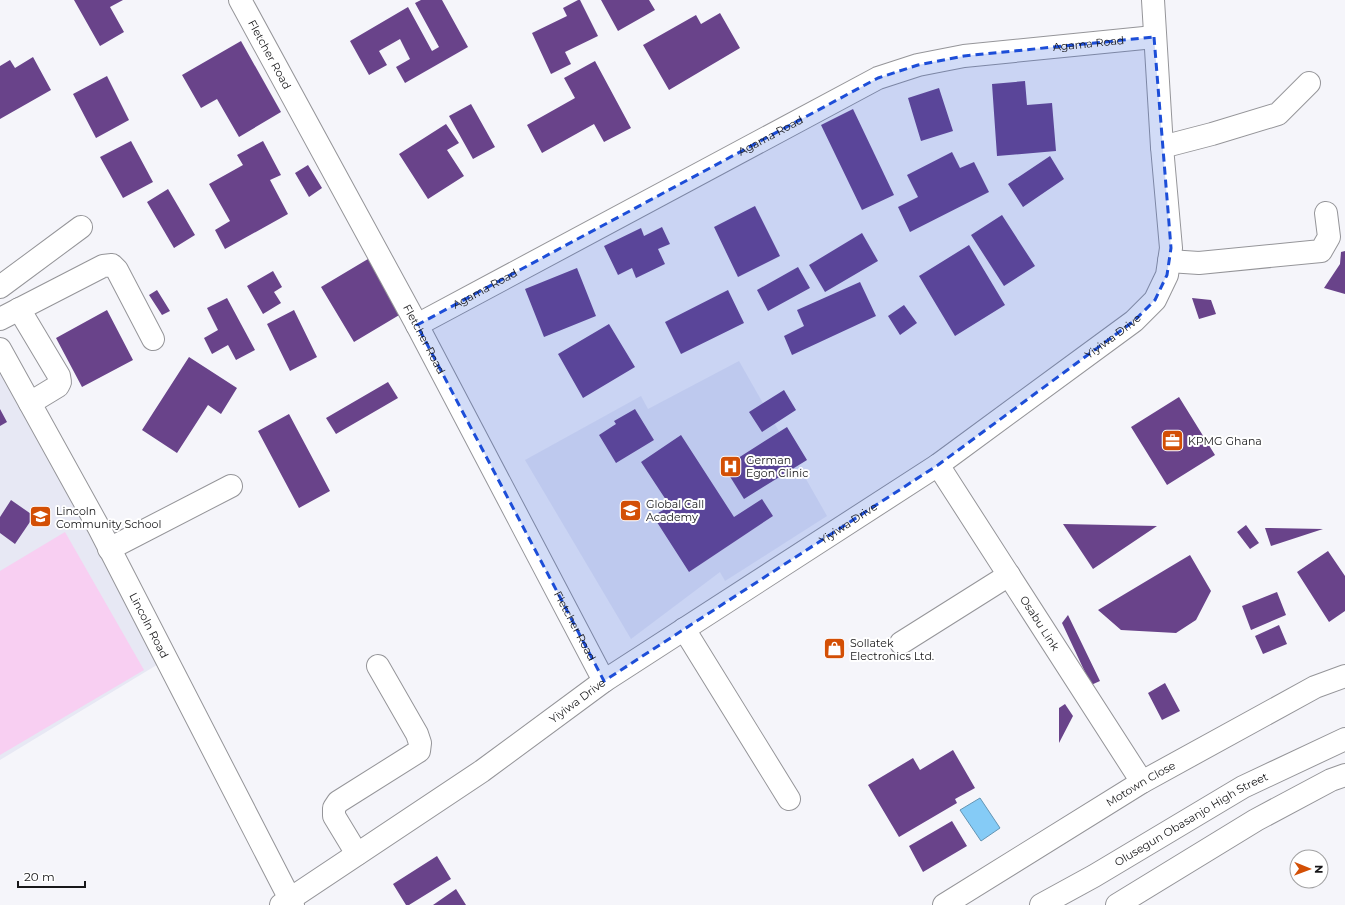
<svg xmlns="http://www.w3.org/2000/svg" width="1345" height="905" viewBox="0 0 1345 905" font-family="Montserrat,sans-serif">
  <rect width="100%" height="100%" fill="#f5f5fa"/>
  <!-- built -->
  <path fill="#e7e8f4" d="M739 361 827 516 725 581 720 572 631 639 525 460 641 396 648 409Z
    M0 370 160 663 0 760Z"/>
  <!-- green -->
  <path fill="#f8cff2" d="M65 532 144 670 0 755V571Z"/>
  <!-- water -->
  <path fill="#85cbf6" stroke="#6495b4" d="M980 798 1000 828 981 841 960 810Z"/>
  <!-- building -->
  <path fill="#69438a" d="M74 0H123L110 7 124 32 100 46Z
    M421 0H442L468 47 405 83 396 67 410 59 400 39 379 51 387 65 369 75 350 41 408 7 432 51 439 47 415 3Z
    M578 0H580L598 36 565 52 571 64 551 74 532 33 567 16 563 8Z
    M601 0H649L655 10 618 31Z
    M720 13 740 48 669 90 643 45 696 15 701 24Z
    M241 41 281 112 239 137 217 99 201 108 182 75Z
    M33 57 51 90 0 119V66L10 60 15 68Z
    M595 61 631 128 604 142 594 124 542 153 527 125 575 98 564 78Z
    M107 76 129 120 96 138 73 94Z
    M1025 81 1027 105 1052 103 1056 151 997 156 992 84Z
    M939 88 953 131 921 141 908 98Z
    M471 104 495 147 473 159 449 116Z
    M853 109 894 195 862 210 821 125Z
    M446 124 459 143 447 150 464 176 428 199 399 154Z
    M131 141 153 182 123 198 100 157Z
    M263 141 281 175 270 180 288 214 225 249 215 230 230 221 209 184 243 165 237 155Z
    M952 152 960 168 974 162 989 192 910 232 898 207 918 197 907 175Z
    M1050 156 1064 179 1023 207 1008 184Z
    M308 165 322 188 309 197 295 173Z
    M168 189 195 235 174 248 147 202Z
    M755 206 780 256 738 277 714 227Z
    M1002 215 1035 266 1004 286 971 235Z
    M662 227 670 244 658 249 665 264 636 278 632 268 618 275 604 246 641 228 644 236Z
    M862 233 878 261 825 292 809 265Z
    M969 245 1005 305 955 336 919 276Z
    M1345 251V294L1324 288 1340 264 1341 252Z
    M373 256 406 311 354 342 321 287Z
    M798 267 810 288 768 311 757 290Z
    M577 268 596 316 544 337 525 289Z
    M273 271 282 287 274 292 281 303 263 314 247 286Z
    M860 282 876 316 792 355 784 336 804 326 797 310Z
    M157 290 170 311 162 315 149 295Z
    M728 290 744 323 681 354 665 322Z
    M227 298 255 350 236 360 228 345 212 354 204 338 218 330 207 308Z
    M1192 298 1211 300 1216 314 1199 319Z
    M904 305 917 323 900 335 888 316Z
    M107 310 133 360 82 387 56 338Z
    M294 310 317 357 290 371 267 324Z
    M609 324 635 367 583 398 558 354Z
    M189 357 237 388 221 414 208 405 177 453 142 430Z
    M388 382 398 398 336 434 326 418Z
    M784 390 796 410 762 432 749 412Z
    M1179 397 1215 455 1167 485 1131 427Z
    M0 409 7 422 0 426Z
    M635 409 654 440 616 463 599 435 616 424 614 421Z
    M289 414 330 491 299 508 258 431Z
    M787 427 807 460 744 499 724 467Z
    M681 435 734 517 762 499 773 516 689 572 653 516 670 506 641 462Z
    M11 500 34 516 15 544 0 533V517Z
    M1063 524 1157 526 1093 569Z
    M1246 525 1259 543 1250 549 1237 532Z
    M1265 528 1323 529 1271 546Z
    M1328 551 1345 576V611L1329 622 1297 572Z
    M1190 555 1211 591 1196 620 1176 633 1121 630 1098 610Z
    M1277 592 1286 615 1251 630 1242 606Z
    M1068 615 1100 681 1091 685 1062 623Z
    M1279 625 1287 644 1263 654 1255 636Z
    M1165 683 1180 711 1162 720 1148 693Z
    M1065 704 1073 716 1059 743V708Z
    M953 750 975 788 955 799 957 803 899 837 868 785 913 758 920 770Z
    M952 821 967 846 923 872 909 846Z
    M437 856 451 879 409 905H406L393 884Z
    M456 889 466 905H433Z"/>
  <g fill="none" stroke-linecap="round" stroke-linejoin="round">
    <defs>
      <g id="minor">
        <path id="s1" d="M240 0 417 325 604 681"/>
        <path d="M1162 147 1212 134 1278 114 1309 83"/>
        <path d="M1169 261 1199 263 1321 251 1329 237 1326 213"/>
        <path d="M0 287 81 227"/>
        <path d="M19 309 59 376 60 382 58 386 30 403"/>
        <path d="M0 319 103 266 112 265 117 270 153 339"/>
        <path id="s2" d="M417 325 878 78 918 65 964 56 1154 37"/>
        <path id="s3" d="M0 349 99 528 293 905"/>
        <path id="s4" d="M938 465 1142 782"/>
        <path d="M109 549 231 486"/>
        <path d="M684 629 789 799"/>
        <path d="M901 643 1009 575"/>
        <path d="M357 854 334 816V808L338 802 419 751 420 743 417 734 378 666"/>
        <path id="s5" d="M281 905 482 771 604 681 938 465 1134 321 1155 300 1167 275 1171 248 1162 147 1153 0"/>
        <path id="s6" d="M944 905 1142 782 1315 687 1345 676"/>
      </g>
      <g id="major">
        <path id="s7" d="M1041 905 1094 876 1243 787 1345 739"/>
        <path d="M1117 905 1256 820 1331 780 1345 775"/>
      </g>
    </defs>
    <!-- minor casing -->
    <use href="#minor" stroke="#959599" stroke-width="24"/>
    <!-- major casing -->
    <use href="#major" stroke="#959599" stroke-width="24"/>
    <!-- minor -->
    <use href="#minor" stroke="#fff" stroke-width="22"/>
    <!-- major -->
    <use href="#major" stroke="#fff" stroke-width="22"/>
  </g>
  <!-- marked area -->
  <path fill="#1d4ed8" fill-opacity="0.2" stroke="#1d4ed8" stroke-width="3" stroke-dasharray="8 5" stroke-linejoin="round" d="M1154 37 1171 248 1167 275 1155 300 1134 321 938 465 604 681 417 325 878 78 918 65 964 56Z"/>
  <!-- icons -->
  <defs>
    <symbol id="office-square" viewBox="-11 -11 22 22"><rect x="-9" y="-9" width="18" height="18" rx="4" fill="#d34f05" stroke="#fff"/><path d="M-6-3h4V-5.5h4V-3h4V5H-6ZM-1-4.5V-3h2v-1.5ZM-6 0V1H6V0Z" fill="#fff"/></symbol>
    <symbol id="hospital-square" viewBox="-11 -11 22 22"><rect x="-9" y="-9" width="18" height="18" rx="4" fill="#d34f05" stroke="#fff"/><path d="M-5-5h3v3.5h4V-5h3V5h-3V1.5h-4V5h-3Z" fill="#fff"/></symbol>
    <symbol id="school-square" viewBox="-11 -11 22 22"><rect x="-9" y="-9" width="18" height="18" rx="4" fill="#d34f05" stroke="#fff"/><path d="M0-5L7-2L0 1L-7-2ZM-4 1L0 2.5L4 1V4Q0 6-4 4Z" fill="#fff"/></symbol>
    <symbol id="shop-square" viewBox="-11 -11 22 22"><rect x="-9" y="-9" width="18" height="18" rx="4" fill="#d34f05" stroke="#fff"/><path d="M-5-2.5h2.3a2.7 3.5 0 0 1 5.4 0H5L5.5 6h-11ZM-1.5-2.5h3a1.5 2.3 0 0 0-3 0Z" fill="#fff"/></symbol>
  </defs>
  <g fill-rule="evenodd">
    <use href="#office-square" x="1160" y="428" width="25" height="25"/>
    <use href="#hospital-square" x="718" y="454" width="25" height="25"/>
    <use href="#school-square" x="618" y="498" width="25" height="25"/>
    <use href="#school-square" x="28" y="504" width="25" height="25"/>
    <use href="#shop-square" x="822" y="636" width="25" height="25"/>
  </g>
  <g text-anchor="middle" stroke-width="4" stroke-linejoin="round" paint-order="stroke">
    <!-- street labels -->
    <g font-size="11" fill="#171719" stroke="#fff">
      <text dy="4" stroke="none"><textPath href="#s2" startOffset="737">Agama Road</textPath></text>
      <text dy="4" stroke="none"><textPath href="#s1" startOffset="62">Fletcher Road</textPath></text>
      <text dy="4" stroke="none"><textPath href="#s2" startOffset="401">Agama Road</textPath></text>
      <text dy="4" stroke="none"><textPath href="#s2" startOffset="77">Agama Road</textPath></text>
      <text dy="4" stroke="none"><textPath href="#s5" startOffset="1008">Yiyiwa Drive</textPath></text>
      <text dy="4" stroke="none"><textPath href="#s1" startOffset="386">Fletcher Road</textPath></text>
      <text dy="4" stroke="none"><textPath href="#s5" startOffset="684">Yiyiwa Drive</textPath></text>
      <text dy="4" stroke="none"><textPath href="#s4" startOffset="188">Osabu Link</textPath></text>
      <text dy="4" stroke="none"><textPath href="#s3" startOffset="314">Lincoln Road</textPath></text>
      <text dy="4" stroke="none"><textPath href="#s1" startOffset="710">Fletcher Road</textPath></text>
      <text dy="4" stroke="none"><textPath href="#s5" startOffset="360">Yiyiwa Drive</textPath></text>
      <text dy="4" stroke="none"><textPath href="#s6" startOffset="231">Motown Close</textPath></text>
      <text dy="4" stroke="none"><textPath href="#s7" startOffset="173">Olusegun Obasanjo High Street</textPath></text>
    </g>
    <!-- poi labels -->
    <g font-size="11" fill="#171719" stroke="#fff" text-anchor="start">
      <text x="1188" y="445">KPMG Ghana</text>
      <text x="746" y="464">German<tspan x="746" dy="13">Egon Clinic</tspan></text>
      <text x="646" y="508">Global Call<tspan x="646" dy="13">Academy</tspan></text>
      <text x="56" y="515">Lincoln<tspan x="56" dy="13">Community School</tspan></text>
      <text x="850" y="647">Sollatek<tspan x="850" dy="13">Electronics Ltd.</tspan></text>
    </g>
  </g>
  <!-- north arrow -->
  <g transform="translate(1309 869) rotate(91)"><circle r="19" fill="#ffffff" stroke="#a2a2a3"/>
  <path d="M0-3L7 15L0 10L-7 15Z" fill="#d34f05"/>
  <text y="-6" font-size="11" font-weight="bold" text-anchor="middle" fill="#171719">N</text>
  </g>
  <!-- scale -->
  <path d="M18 881v6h67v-6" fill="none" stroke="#171719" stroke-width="2"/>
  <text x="24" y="881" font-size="12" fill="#171719" stroke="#ffffff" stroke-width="3" paint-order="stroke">20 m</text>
</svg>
